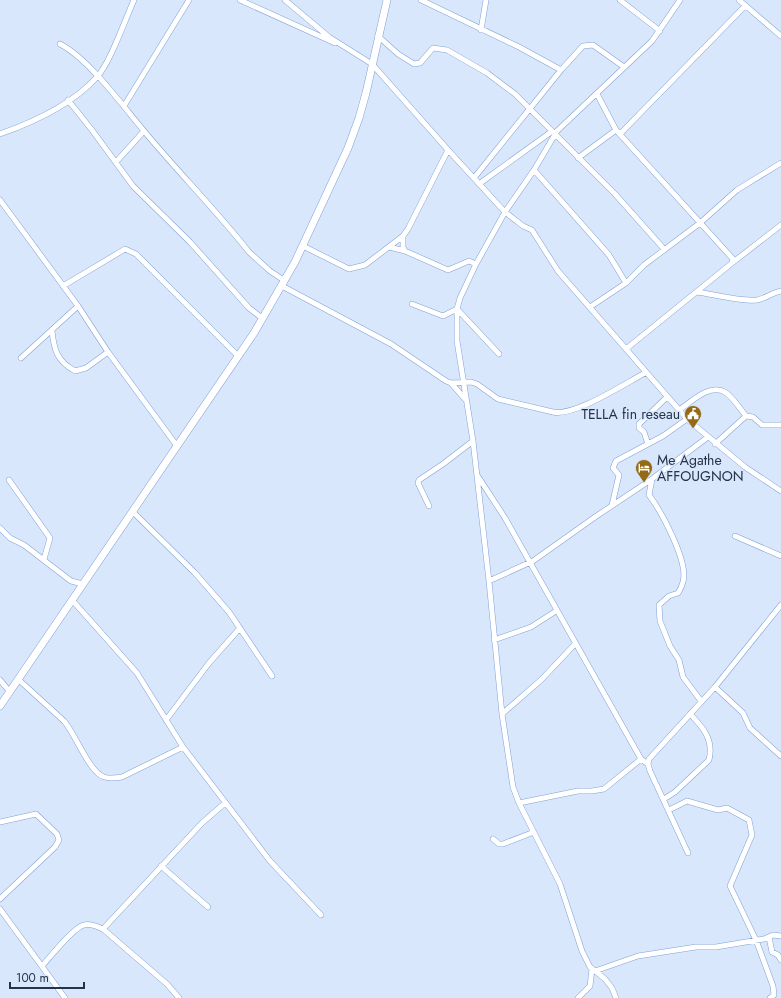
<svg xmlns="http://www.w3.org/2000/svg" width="781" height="998" viewBox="0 0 781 998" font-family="Jost,sans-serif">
  <rect width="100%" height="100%" fill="#d9e7fd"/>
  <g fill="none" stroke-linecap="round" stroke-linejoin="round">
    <defs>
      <path id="street" d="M240 0 335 43
        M285 0 329 37 372 64 448 150 505 212 523 226 532 230 558 271 687 419 745 467 781 491
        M421 0 519 47 561 70
        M620 0 660 31
        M739 0 781 36
        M481 30 486 0
        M378 36 398 54 414 64 420 63 433 48 447 50 487 73 515 94 615 194 664 249
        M60 44C89 59 122 105 144 131 178 172 216 210 249 252L270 271 285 281
        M597 94 616 130 733 259 732 263 626 349
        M68 100 92 130 133 186 190 242 249 308 262 318
        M124 106 189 0
        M0 134C34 122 72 105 97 77 110 63 125 20 134 0
        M620 134 745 6
        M578 158 616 130
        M116 162 144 131
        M534 170 609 255 626 283
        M474 178 561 70 583 46 593 45 624 67
        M479 184 551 132
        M0 200 78 306 108 352 177 446
        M403 236V247L405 251
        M303 246 349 269 365 265 403 236 408 229 448 150
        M389 247 405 251 448 270 469 261 476 264
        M732 263 781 225
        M63 286 125 249 136 254 238 356
        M282 286 391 344 446 381 451 383 471 382 477 384 498 399 553 412C574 417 624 384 645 373
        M697 292C712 294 743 302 757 300 766 298 772 293 781 291
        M412 304 443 316 457 309 499 354
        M590 307 626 283 644 265 700 223 737 190 781 163
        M52 331C54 350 57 361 75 371L86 368 108 352
        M21 358 78 306
        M451 383 465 399
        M679 410C691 402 710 383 725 392 733 397 740 409 746 416
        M648 444 644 432 639 428V424L667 397
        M715 444 746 416 753 417 762 425H781
        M477 475 505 518 641 759 648 764
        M652 479 649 495C661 511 689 562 683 582 682 586 680 590 678 593L669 596 659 605 660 621 670 646 679 660 683 677 701 701
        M9 480 50 538 44 559
        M612 505 619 475 613 468 616 461 663 436 687 419
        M429 506 418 483 419 480 443 464 473 441
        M133 512 195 573 229 612 272 676
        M0 528 10 538 24 545 71 581 83 584
        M735 536 781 556
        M489 581 533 561 595 517 652 479 708 437
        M72 600 137 673 183 747 270 861 321 915
        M494 640 531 627 556 611
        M0 680 10 692
        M19 680 64 721C75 733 89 772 104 777 110 779 116 778 122 777L183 747
        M715 687 743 713 750 728 781 756
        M502 714 541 680 575 644
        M166 720 209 663 240 628
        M664 799 675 792 709 760C714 740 703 727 690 714
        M519 803 578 791H592L604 789 641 759
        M669 810 687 801 718 810 727 808 749 820 752 835 730 886 756 940 773 986 774 995 770 998
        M0 822 36 814 57 834 59 840 55 847 0 899
        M493 839 499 844H503L534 832
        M688 853 650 771 648 764 649 759 715 687 781 605
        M161 866 208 907
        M0 909 65 998
        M103 929 202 823 225 803
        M769 937 772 952 778 955 781 960
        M43 965C51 956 74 927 84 925 91 923 98 927 103 929L167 984 179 998
        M595 971 638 956 696 947H716L764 939 773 935 781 936
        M578 998 590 986 592 969
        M616 998 612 988 605 979 590 967 582 951 560 884 519 803 513 787 502 714 489 581 473 441 457 341V309L460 298 476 264 505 212 534 170 557 131 652 41 680 0"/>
      <path id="secondary" d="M0 706 254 333 295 262 348 148 359 118 366 93 387 0"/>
    </defs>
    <!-- street casing -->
    <use href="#street" stroke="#81a1d4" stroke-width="6"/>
    <!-- secondary casing -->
    <use href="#secondary" stroke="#81a1d4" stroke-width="8"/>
    <!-- street -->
    <use href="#street" stroke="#fff" stroke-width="5"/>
    <!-- secondary -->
    <use href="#secondary" stroke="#fff" stroke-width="7"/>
  </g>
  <!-- icons -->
  <defs>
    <symbol id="civic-pin" viewBox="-11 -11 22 30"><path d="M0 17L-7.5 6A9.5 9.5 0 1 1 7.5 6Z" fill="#946a14" stroke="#d9e7fd"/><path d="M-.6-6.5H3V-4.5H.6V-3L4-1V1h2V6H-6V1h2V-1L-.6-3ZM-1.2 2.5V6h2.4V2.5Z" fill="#fff"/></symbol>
    <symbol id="hotel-pin" viewBox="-11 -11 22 30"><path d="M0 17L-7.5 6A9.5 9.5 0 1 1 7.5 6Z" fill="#946a14" stroke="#d9e7fd"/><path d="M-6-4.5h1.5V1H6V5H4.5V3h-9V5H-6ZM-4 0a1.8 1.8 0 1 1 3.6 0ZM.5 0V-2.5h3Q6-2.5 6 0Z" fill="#fff"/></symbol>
  </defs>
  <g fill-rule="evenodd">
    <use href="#civic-pin" x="683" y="404" width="20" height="27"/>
    <use href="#hotel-pin" x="634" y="458" width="20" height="27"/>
  </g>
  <g text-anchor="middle" stroke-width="3" stroke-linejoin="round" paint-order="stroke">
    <!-- poi labels -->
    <g font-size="14" fill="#253247" stroke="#d9e7fd" text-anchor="end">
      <text x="680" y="419">TELLA fin reseau</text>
      <text x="657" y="465" text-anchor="start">Me Agathe<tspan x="657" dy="16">AFFOUGNON</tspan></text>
    </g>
  </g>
  <!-- scale -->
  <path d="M10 982v6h74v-6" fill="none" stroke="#253247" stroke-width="2"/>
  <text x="16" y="982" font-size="12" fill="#253247" stroke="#d9e7fd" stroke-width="3" paint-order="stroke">100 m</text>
</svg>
